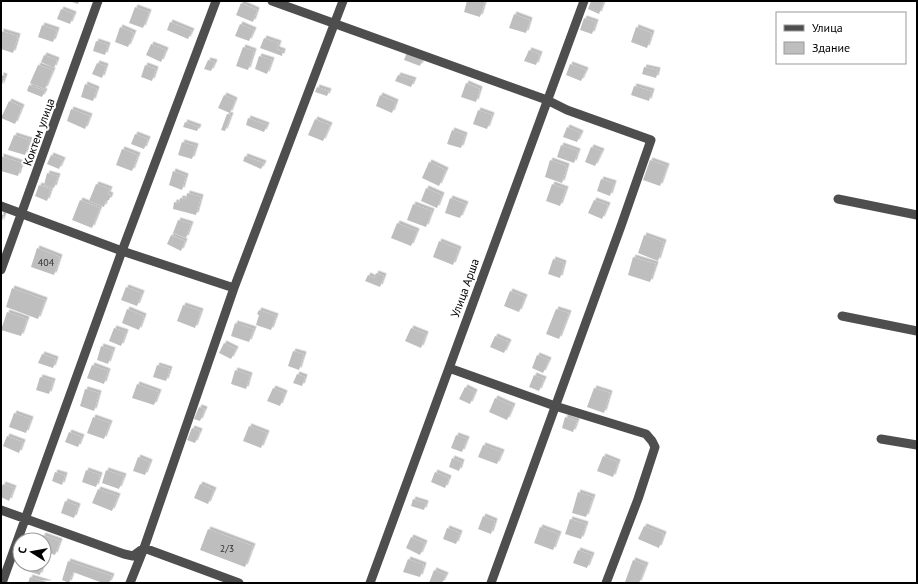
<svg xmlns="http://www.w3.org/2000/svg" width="918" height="584" viewBox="0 0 918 584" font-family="'PT Sans',sans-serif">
  <defs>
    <filter id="shadow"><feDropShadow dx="2.5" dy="-2.5" stdDeviation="0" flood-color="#0004"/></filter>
  </defs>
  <rect width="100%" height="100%" fill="#fff"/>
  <!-- building -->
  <path fill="#bebebe" filter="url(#shadow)" d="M69 1H79L78 4Z
    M467 1H485L480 17 464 12Z
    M591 1H604L599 14 588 9Z
    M241 3 257 10 253 22 236 15Z
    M135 7 149 12 143 28 129 23Z
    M61 9 74 14 70 24 57 19Z
    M514 14 530 20 526 33 509 28Z
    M584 18 596 22 592 34 580 30Z
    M170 22 192 31 188 39 167 30Z
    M240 24 254 30 249 41 235 36Z
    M42 25 57 30 53 42 38 37Z
    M120 27 134 33 128 47 115 42Z
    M636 27 652 33 647 48 631 42Z
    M1 31 18 36 13 53 1 49Z
    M264 38 279 43 277 49 283 51 282 56 260 48Z
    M96 41 108 45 105 55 93 51Z
    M151 44 166 50 161 62 146 55Z
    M243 47 254 51 248 70 236 66Z
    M529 50 540 54 536 65 524 61Z
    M407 52 423 58 420 66 404 60Z
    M44 55 57 60 54 68 41 62Z
    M259 56 272 60 267 74 255 69Z
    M208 60 215 62 211 71 204 69Z
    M97 63 106 66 102 78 92 74Z
    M570 64 586 70 581 81 566 75Z
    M38 65 53 70 45 89 30 83Z
    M145 65 156 69 152 81 141 77Z
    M644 67 658 70 656 78 642 74Z
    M1 75 5 76 1 87Z
    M398 75 414 80 411 87 395 81Z
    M466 83 480 89 476 102 461 97Z
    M85 84 97 89 93 101 81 97Z
    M29 85 45 91 42 97 27 91Z
    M634 86 652 91 649 101 631 95Z
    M317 87 329 91 327 96 315 92Z
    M224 95 235 100 230 113 218 108Z
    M380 95 396 102 392 113 376 106Z
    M9 101 22 107 15 124 1 118Z
    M71 109 90 116 85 129 67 121Z
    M478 110 492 115 487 129 473 124Z
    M227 114 231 115 225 131 221 130Z
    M248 118 267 125 264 132 246 125Z
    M315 119 330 125 323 141 308 135Z
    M185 122 199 127 197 131 183 127Z
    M567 127 581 133 577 142 563 137Z
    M452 130 465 135 461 148 447 144Z
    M135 134 148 139 144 149 131 144Z
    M14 135 30 140 25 155 8 150Z
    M182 142 196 146 192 159 178 155Z
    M561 145 578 151 574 163 557 157Z
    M591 147 602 151 595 166 585 162Z
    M122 149 138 155 132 171 116 165Z
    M51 155 63 160 59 169 47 164Z
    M1 156 22 163 18 176 1 171Z
    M245 156 264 163 261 169 243 161Z
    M550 160 567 166 562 183 545 177Z
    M650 160 667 166 660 186 643 180Z
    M429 162 446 170 439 186 422 178Z
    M173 171 186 176 182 190 169 185Z
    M47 173 58 176 54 188 44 185Z
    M601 179 614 183 610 196 597 191Z
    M96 184 110 189 108 194 111 195 109 200H106L104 207 89 201Z
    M552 184 566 189 560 206 546 201Z
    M39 185 51 189 47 201 35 196Z
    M426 188 442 195 437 208 421 201Z
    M187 193 201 197 196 215 173 209 174 202 179 203 180 198 186 199Z
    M450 198 466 204 460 218 445 213Z
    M80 200 100 208 92 228 72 220Z
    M594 200 608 205 602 219 588 213Z
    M413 204 432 211 426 227 407 220Z
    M1 214 4 215 1 223Z
    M178 220 191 224 186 238 173 233Z
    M397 223 417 231 411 246 391 238Z
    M171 235 185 241 181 251 167 244Z
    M644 235 664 242 658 261 638 253Z
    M439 241 459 249 453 265 433 257Z
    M37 248 60 257 54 275 31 267Z
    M633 257 656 264 650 282 628 275Z
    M553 259 564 263 560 278 548 274Z
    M376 273 384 276 380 287 365 281 368 275 374 278Z
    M126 287 142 293 137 306 121 300Z
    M12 288 45 300 38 319 6 307Z
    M510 291 525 297 519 312 504 306Z
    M183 305 201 311 195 328 177 321Z
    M127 309 144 316 139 330 122 323Z
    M556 309 569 313 559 339 546 334Z
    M259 310 276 316 271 330 256 325 259 315 257 314Z
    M7 312 27 319 21 336 1 330Z
    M235 323 254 329 249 342 231 336Z
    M114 328 126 332 121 346 109 341Z
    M411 328 426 334 421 348 405 341Z
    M495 336 509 342 504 353 490 347Z
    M224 343 236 349 231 359 219 353Z
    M101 346 113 350 108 364 97 360Z
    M293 351 304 354 299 370 288 366Z
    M42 354 56 359 53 368 38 363Z
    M537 355 549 360 543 373 532 368Z
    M92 365 108 371 104 384 87 378Z
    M157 365 170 369 166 381 153 377Z
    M235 370 250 375 246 389 231 384Z
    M297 374 305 377 302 386 293 383Z
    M534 375 544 379 539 391 529 387Z
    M40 377 53 381 49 394 36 390Z
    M137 384 159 392 154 405 132 398Z
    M465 387 475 392 470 404 459 399Z
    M273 388 285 393 280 406 267 401Z
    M594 388 610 393 604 413 587 407Z
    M85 389 99 393 94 411 80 406Z
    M495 398 513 406 507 420 489 412Z
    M199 407 205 409 200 421 194 419Z
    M14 413 31 419 26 433 9 427Z
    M93 417 110 423 104 439 87 433Z
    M565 417 577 421 573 432 562 428Z
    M249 426 267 433 261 448 243 441Z
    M192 428 200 431 195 443 187 440Z
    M69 432 82 437 78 447 65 442Z
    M456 435 467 439 462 452 451 448Z
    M7 436 23 442 19 453 3 446Z
    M483 445 502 452 497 464 478 457Z
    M603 456 618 462 613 477 597 471Z
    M138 457 150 462 145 475 133 471Z
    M452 458 462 462 459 471 449 467Z
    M86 470 100 475 96 487 82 482Z
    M106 470 124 476 119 489 102 483Z
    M55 472 65 475 62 485 52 481Z
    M435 472 449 478 445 488 431 482Z
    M3 484 14 488 9 501 1 497V489Z
    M200 484 214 490 208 504 194 498Z
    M98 489 118 496 112 511 92 503Z
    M578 492 593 497 586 517 572 513Z
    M413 499 426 503 424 510 411 506Z
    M65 501 78 506 74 518 61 513Z
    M483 516 495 521 491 534 478 529Z
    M570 519 586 524 581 539 565 534Z
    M644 526 664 534 659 548 638 539Z
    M540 527 559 534 553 550 534 543Z
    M447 528 460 533 456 544 443 539Z
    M208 529 253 546 245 567 200 550Z
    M43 535 60 541 55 555 44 551V540H41Z
    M411 537 425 543 420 555 406 548Z
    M578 550 592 555 587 568 573 563Z
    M408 559 424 565 420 577 403 572Z
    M633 560 646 565 639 583 625 582Z
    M68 561 112 576 109 583H100V582L73 572 69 583 62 580Z
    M28 564H43L40 575 27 571Z
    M434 570 446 575 442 583H429Z
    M30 577 50 583H28Z"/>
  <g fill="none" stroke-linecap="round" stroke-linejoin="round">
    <!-- minor -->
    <path stroke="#4e4e4e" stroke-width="9" d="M272 1 547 100 567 110 651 140 621 226 491 583
      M838 199 917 215
      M1 206 122 251 234 288
      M1 270 98 1
      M842 316 917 331
      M449 368 555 406 646 434 652 441 655 447 638 499 606 583
      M881 439 917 445
      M1 510 124 554 133 556 144 548 239 583
      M2 583 122 251 216 1
      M130 583 144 548 234 288 343 1
      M370 583 584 1"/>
  </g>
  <g text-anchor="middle" stroke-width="4" stroke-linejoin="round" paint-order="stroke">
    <!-- number labels -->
    <g font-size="10" fill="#303030">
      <text x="46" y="266">404</text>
      <text x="227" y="552">2/3</text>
    </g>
    <!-- street labels -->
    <g font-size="12" fill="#000" stroke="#fff">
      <text transform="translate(39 132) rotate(-70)" y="4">Коктем улица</text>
      <text transform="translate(465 288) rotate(-70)" y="4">Улица Арша</text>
    </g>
  </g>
  <!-- border -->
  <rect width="918" height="584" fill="none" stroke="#000000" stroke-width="4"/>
  <!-- legend -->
  <rect x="776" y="12" width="130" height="52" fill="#ffffff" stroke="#999999"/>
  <rect x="784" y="25" width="20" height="6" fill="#4e4e4e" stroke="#999999"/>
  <text x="812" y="32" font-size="12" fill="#000000">Улица</text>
  <rect x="784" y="42" width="20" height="12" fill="#bebebe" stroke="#999999"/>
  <text x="812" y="52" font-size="12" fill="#000000">Здание</text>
  <!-- north arrow -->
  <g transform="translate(32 552) rotate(281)"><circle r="19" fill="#ffffff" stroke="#999999"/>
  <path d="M0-3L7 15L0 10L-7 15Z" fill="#000000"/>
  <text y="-6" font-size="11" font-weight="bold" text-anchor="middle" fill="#000000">С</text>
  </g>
</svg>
